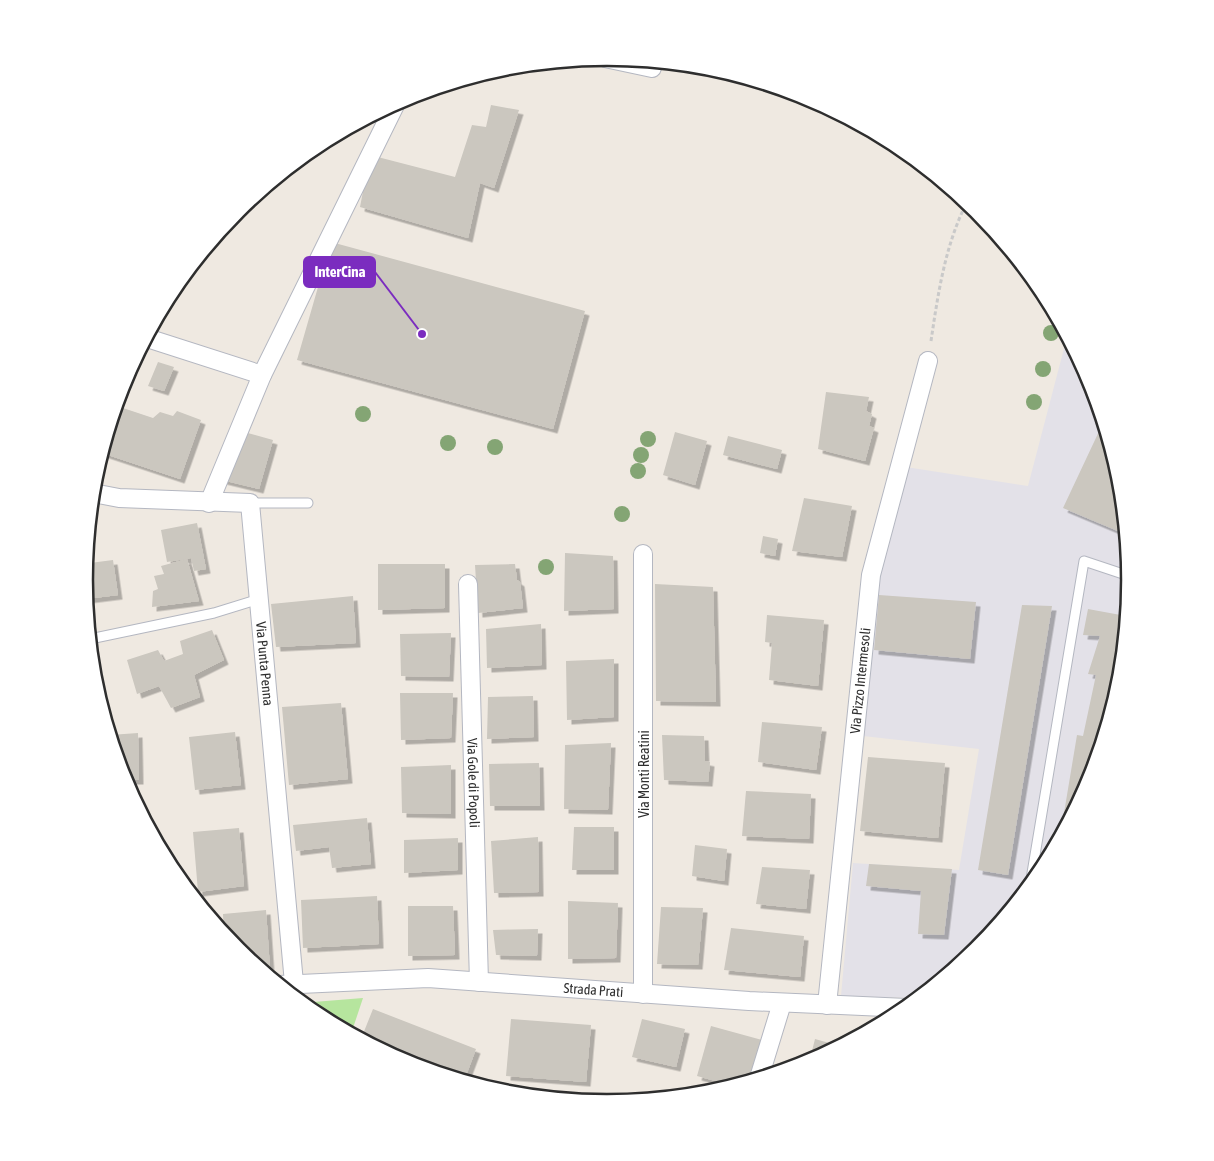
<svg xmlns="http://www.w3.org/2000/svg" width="1214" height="1161" viewBox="0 0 1214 1161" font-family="'Asap Condensed',sans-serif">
  <defs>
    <filter id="shadow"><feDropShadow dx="4.5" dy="4.5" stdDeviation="0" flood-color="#0004"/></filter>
  </defs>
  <rect width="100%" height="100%" fill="#efe9e1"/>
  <!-- industrial -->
  <path fill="#e3e1e8" d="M1067 337 1090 381 1120 479 1130 581 1120 683 1090 781 1042 871 977 951 919 998 841 996 853 863 959 870 979 749 863 736 874 592 906 467 1028 486Z"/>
  <!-- green -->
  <path fill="#b6e59e" d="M363 998 351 1034 316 1015 301 1003Z"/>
  <!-- building -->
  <path fill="#cbc7bf" filter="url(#shadow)" d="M491 105 519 110 494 188 480 183 468 238 360 207 370 155 455 177 472 125 486 127Z
    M331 242 585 311 553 429 297 360Z
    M158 362 174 367 164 391 148 386Z
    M826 392 869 397 866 411 872 414 869 426 874 428 865 461 818 449Z
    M123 408 153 418 160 412 173 416 177 411 201 420 180 479 102 453Z
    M1102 425 1104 426 1120 479 1125 534 1063 508Z
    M244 432 273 440 259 489 218 479Z
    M675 432 707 441 695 485 663 475Z
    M728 436 782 450 777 469 723 455Z
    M804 498 852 506 842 557 792 551Z
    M197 523 206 569 194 571 191 558 167 562 161 530Z
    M763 536 778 539 775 556 760 553Z
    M87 551 90 563 113 560 118 595 86 599Z
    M565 553 613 556 614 609 564 611Z
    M187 559 199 601 152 607 153 591 158 589 154 576 164 574 161 566Z
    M378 564H445V608L378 610Z
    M515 564 517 580 520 582 523 608 478 613 475 565Z
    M655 584 713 587 716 702 656 701Z
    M879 595 976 602 970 659 874 650Z
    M353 596 356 643 276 647 271 604Z
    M1022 605 1052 606 1008 875 978 870Z
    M1088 609 1126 616 1120 683 1090 781 1060 837 1077 735 1083 736 1096 675 1088 674 1100 636 1083 635Z
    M767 615 824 620 818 686 769 680 772 643 765 642Z
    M541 624 542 665 487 668 486 629Z
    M212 630 224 660 194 675 200 697 171 708 159 686 137 694 127 660 158 650 164 661 183 654 180 641Z
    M451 633 449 677 401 676 400 634Z
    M614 659V717L567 720 566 661Z
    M400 693H453L451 738 401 740Z
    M533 696 534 737 487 739 488 697Z
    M341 703 348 779 289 785 282 707Z
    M762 722 822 727 816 770 758 762Z
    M235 732 241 785 195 790 189 737Z
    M138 733 139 780H124L110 735Z
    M662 735 704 736 705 761 710 762 708 782 664 780Z
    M611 743 608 810 564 809 565 745Z
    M868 757 945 763 938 838 860 831Z
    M539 763 540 806H490L489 764Z
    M451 765V814L402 813 401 767Z
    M746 791 811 794 809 839 742 836Z
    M367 818 371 864 332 868 329 847 296 851 293 825Z
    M574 827H614V870H572Z
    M239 828 244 886 198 892 193 832Z
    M538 837 539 892 494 893 491 841Z
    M458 838V870L404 873V840Z
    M695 845 727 849 724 881 692 876Z
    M869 864 952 869 944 935 918 934 921 891 866 886Z
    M762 867 810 870 806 909 756 904Z
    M377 896 379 944 303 948 301 900Z
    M568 901 618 903 616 958 568 959Z
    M408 906H453L455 955 408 956Z
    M661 907 703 908 698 965 657 964Z
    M266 910 270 969 261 970 237 950 224 935 223 914Z
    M731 928 804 936 800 977 724 970Z
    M538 929 537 956 496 955 493 930Z
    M373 1009 476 1049 464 1081 407 1064 361 1039Z
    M511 1019 591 1025 586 1082 506 1076Z
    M642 1019 685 1029 676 1067 632 1057Z
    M711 1026 762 1040 750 1081 734 1086 697 1076Z
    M815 1039 840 1046 809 1063Z"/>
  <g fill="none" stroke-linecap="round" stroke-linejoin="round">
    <defs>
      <path id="service" d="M250 503H308
        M90 639 214 613 259 599
        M1030 885 1084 561 1129 576"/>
      <g id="minor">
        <path d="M605 58 652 68"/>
        <path d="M147 338 262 375"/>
        <path id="s1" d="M93 493 119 498 250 503 294 983"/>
        <path d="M209 503 262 375 396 103"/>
        <path id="s2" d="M468 584 479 982"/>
        <path id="s3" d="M279 985 428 978 749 1001 907 1008"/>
        <path d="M643 994V554"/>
        <path id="s4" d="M827 1005 871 575 928 361"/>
        <path d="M759 1078 782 1003"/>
      </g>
    </defs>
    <!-- service casing -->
    <use href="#service" stroke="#b4b7c1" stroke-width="11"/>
    <!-- minor casing -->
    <use href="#minor" stroke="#b4b7c1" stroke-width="20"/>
    <!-- path -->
    <path stroke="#c9c9c9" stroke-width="3" stroke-dasharray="4 2.5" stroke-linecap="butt" d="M931 341C938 294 945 245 967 202"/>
    <!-- service -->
    <use href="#service" stroke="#fff" stroke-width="9"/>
    <!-- minor -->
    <use href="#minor" stroke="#fff" stroke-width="18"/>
  </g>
  <!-- trees -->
  <g fill="#84a574">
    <circle cx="1051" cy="333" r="8"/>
    <circle cx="1043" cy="369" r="8"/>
    <circle cx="1034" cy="402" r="8"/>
    <circle cx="363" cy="414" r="8"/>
    <circle cx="648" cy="439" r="8"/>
    <circle cx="448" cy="443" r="8"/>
    <circle cx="495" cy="447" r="8"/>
    <circle cx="641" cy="455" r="8"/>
    <circle cx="638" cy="471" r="8"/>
    <circle cx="622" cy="514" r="8"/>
    <circle cx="546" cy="567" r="8"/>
  </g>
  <g text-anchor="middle" stroke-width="4.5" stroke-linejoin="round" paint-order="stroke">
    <!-- street labels -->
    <g font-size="14" fill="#2e2e2e" stroke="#fff">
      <text dy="5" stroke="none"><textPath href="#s1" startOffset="319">Via Punta Penna</textPath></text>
      <text dy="5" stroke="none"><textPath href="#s4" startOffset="326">Via Pizzo Intermesoli</textPath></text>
      <text transform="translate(644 774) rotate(-90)" y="5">Via Monti Reatini</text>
      <text dy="5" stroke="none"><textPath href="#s2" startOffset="199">Via Gole di Popoli</textPath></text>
      <text dy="5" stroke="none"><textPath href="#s3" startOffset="315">Strada Prati</textPath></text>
    </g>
  </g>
  <!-- crop -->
  <path d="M0 0H1214V1161H0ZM93 580a514 514 0 1 1 1028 0a514 514 0 1 1-1028 0Z" fill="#fff" fill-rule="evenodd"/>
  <path fill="none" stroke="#2e2e2e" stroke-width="2.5" d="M93 580a514 514 0 1 1 1028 0a514 514 0 1 1-1028 0Z"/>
  <!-- callouts -->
  <path fill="none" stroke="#7b2cbf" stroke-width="2" d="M422 334L375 272"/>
  <circle fill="#7b2cbf" stroke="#fff" stroke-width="2" cx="422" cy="334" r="5"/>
  <rect fill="#7b2cbf" stroke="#7b2cbf" stroke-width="2" x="304" y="257" width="71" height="30" rx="5"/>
  <g font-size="15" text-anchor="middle" font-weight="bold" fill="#fff">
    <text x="340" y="277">InterCina</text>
  </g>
</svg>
